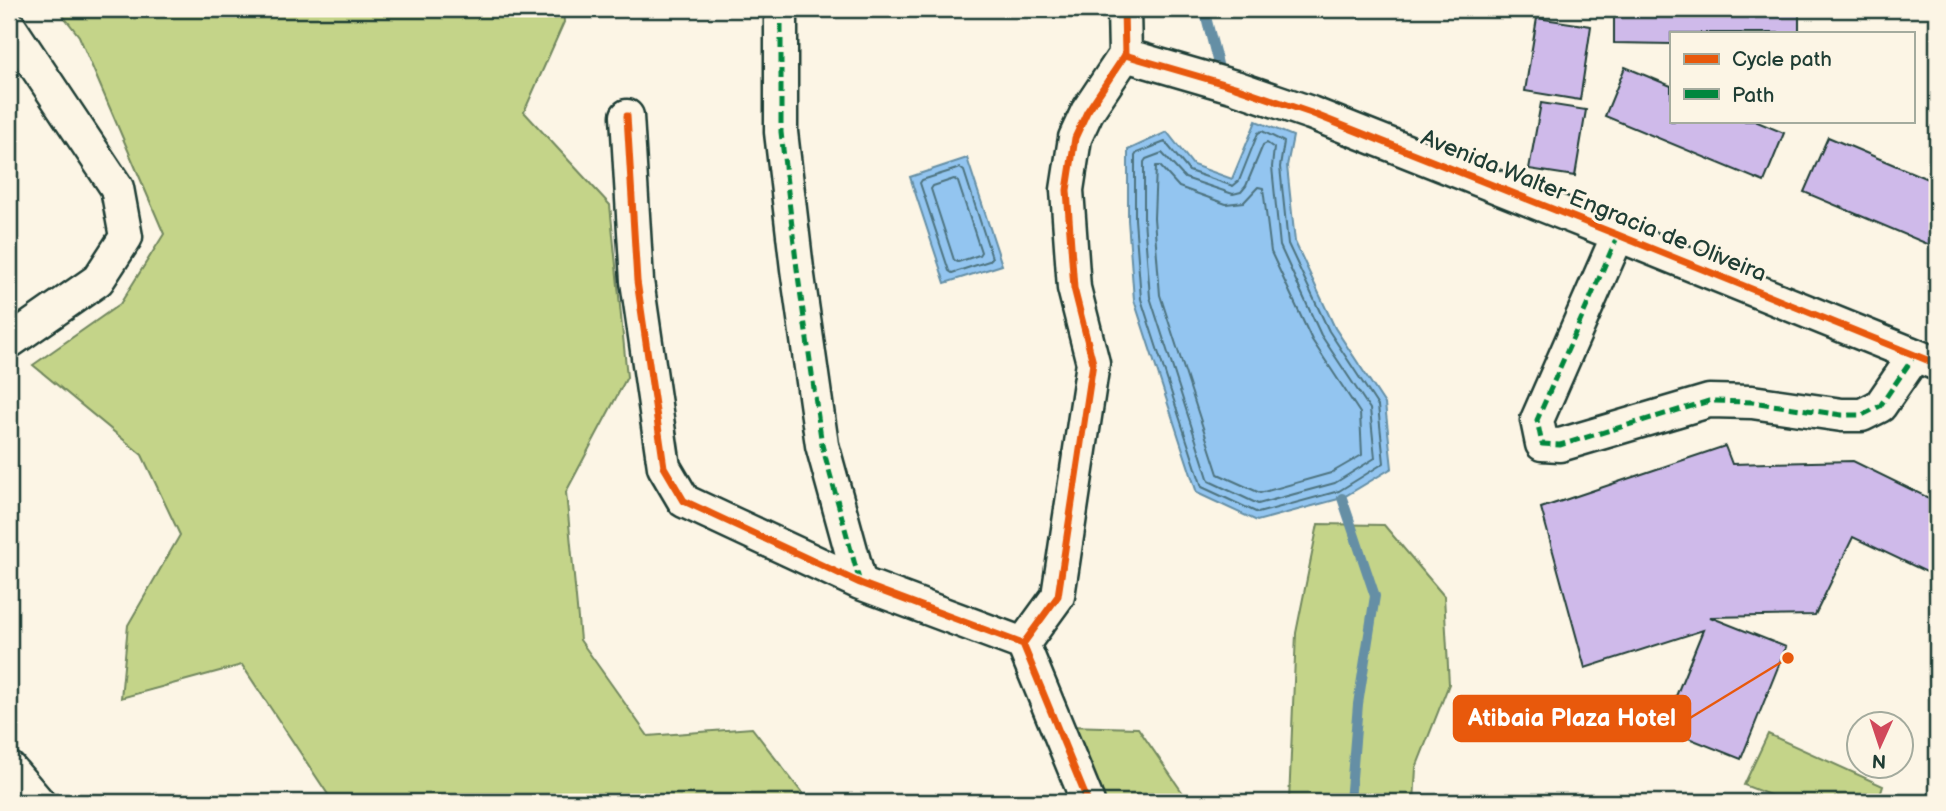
<svg xmlns="http://www.w3.org/2000/svg" width="1946" height="811" viewBox="0 0 1946 811" font-family="'Balsamiq Sans',sans-serif">
  <rect width="100%" height="100%" fill="#fcf5e5"/>
  <filter id="ink" filterUnits="userSpaceOnUse"><feTurbulence type="fractalNoise" baseFrequency=".0143" numOctaves="2"/><feDisplacementMap in="SourceGraphic" scale="14" xChannelSelector="R" yChannelSelector="G"/><feConvolveMatrix kernelMatrix="1 2 1 2 8 2 1 2 1" color-interpolation-filters="sRGB"/></filter>
  <g filter="url(#ink)">
    <!-- green -->
    <path fill="#c4d489" stroke="#72885e" stroke-width="2" d="M58 9H563L564 22 524 112 610 205 627 377 566 492 580 640 648 736 752 728 809 802H333L242 665 121 698 128 625 180 535 142 455 33 365 120 304 164 234 79 36Z
      M1318 524 1384 525 1444 596 1449 684 1416 768 1414 802H1289L1296 633Z
      M1067 726 1138 728 1189 802H1100Z
      M1768 734 1883 786 1878 802H1788L1744 785Z"/>
    <!-- water -->
    <path fill="#93c5f0" stroke="#658fa5" stroke-width="2" d="M1256 121 1293 136 1287 166 1295 242 1335 328 1385 404 1392 468 1342 498 1257 521 1197 493 1134 300 1128 220V150L1167 132 1193 165 1232 179Z
      M967 158 1002 265 945 283 910 177Z"/>
    <g fill="none" stroke-linecap="round" stroke-linejoin="round">
      <!-- shore -->
      <path stroke="#4d737f" stroke-width="2" d="M1262 131 1284 142 1280 167 1288 244 1329 331 1378 406 1384 463 1339 491 1258 513 1202 487 1141 299 1135 219V156L1137 153 1165 142 1189 171 1233 186 1239 181 1258 133Z
        M1267 143 1274 148 1272 167 1280 246 1321 335 1370 409 1375 458 1335 483 1258 504 1209 481 1150 297 1144 219V162L1146 159 1162 153 1185 178 1233 194 1241 192 1246 186 1263 145Z
        M1156 166H1160L1179 187 1226 204 1244 202 1258 187 1263 188 1271 252 1312 340 1360 413 1362 455 1331 473 1260 493 1218 474 1160 295 1154 218Z
        M960 168 964 171 992 258 989 261 952 273 949 271 920 183 922 180Z
        M954 179 958 182 981 252 979 255 958 262 954 260 931 189 933 186Z"/>
      <!-- stream -->
      <path stroke="#658fa5" stroke-width="10" d="M1204 9 1218 64
        M1342 498 1375 596 1358 704 1350 802"/>
    </g>
    <!-- building -->
    <path fill="#cfbaea" stroke="#1f3d34" stroke-width="2" d="M1614 13 1799 14V33H1671V44L1614 43Z
      M1537 18 1591 26 1580 100 1525 91Z
      M1625 67 1671 86V121H1755L1784 133 1764 182 1605 116Z
      M1541 103 1586 110 1575 176 1529 169Z
      M1828 137 1937 183V248L1804 192Z
      M1725 446 1732 464 1853 461 1937 502V577L1853 537 1815 615 1710 617 1786 647 1741 759 1663 728 1703 630 1585 668 1541 508Z"/>
    <g fill="none" stroke-linecap="round" stroke-linejoin="round">
      <defs>
        <path id="minor" d="M781 9V132L797 269 822 445 860 583
          M9 26 117 188 126 237 98 280 9 342
          M1125 55 1235 87 1311 113 1618 235 1937 364
          M627 116 637 281 664 467 684 501 860 583 1023 644
          M1618 235 1537 420 1542 444 1560 445 1709 401 1752 402 1842 415H1862L1880 406 1915 355
          M9 768 38 802
          M1088 802 1023 644 1058 596 1093 363 1074 288 1067 190 1075 138 1087 112 1125 55 1124 9"/>
      </defs>
      <!-- minor casing -->
      <use href="#minor" stroke="#1f3d34" stroke-width="37"/>
      <!-- minor -->
      <use href="#minor" stroke="#fcf5e5" stroke-width="32"/>
      <!-- quiet -->
      <path stroke="#00873e" stroke-width="5" stroke-dasharray="10 5" stroke-linecap="butt" d="M781 9V132L797 269 822 445 860 583
        M1618 235 1537 420 1542 444 1560 445 1709 401 1752 402 1842 415H1862L1880 406 1915 355"/>
      <defs>
        <path id="cycleway" d="M1125 55 1235 87 1311 113 1618 235 1937 364
          M627 116 637 281 664 467 684 501 860 583 1023 644
          M1088 802 1023 644 1058 596 1093 363 1074 288 1067 190 1075 138 1087 112 1125 55 1124 9"/>
      </defs>
      <!-- cycleway casing -->
      <use href="#cycleway" stroke="#fcf5e5" stroke-width="11"/>
      <!-- cycleway -->
      <use href="#cycleway" stroke="#e8590c" stroke-width="7"/>
    </g>
  </g>
  <g text-anchor="middle" stroke-width="6" stroke-linejoin="round" paint-order="stroke">
    <!-- street labels -->
    <g font-size="23" fill="#1f3d34" stroke="#fcf5e5">
      <text transform="translate(1594 205) rotate(22)" y="8">Avenida Walter Engracia de Oliveira</text>
    </g>
  </g>
  <!-- callouts -->
  <path fill="none" stroke="#e8590c" stroke-width="2.5" d="M1788 658L1690 718"/>
  <circle fill="#e8590c" stroke="#fcf5e5" stroke-width="2.5" cx="1788" cy="658" r="7"/>
  <rect fill="#e8590c" stroke="#e8590c" stroke-width="2.5" x="1454" y="696" width="236" height="45" rx="7"/>
  <g font-size="24" text-anchor="middle" font-weight="bold" fill="#fff">
    <text x="1572" y="726">Atibaia Plaza Hotel</text>
  </g>
  <!-- margin -->
  <rect width="1946" height="811" fill="none" stroke="#fcf5e5" stroke-width="35"/>
  <rect x="18" y="18" width="1911" height="776" fill="none" stroke="#1f3d34" stroke-width="2.5" filter="url(#ink)"/>
  <!-- legend -->
  <rect x="1670" y="32" width="245" height="91" fill="#fcf5e5" stroke="#a4ab9e" stroke-width="2"/>
  <rect x="1684" y="54" width="35" height="10" fill="#e8590c" stroke="#a4ab9e" stroke-width="2"/>
  <text x="1732" y="66" font-size="21" fill="#1f3d34">Cycle path</text>
  <rect x="1684" y="89" width="35" height="10" fill="#00873e" stroke="#a4ab9e" stroke-width="2"/>
  <text x="1732" y="102" font-size="21" fill="#1f3d34">Path</text>
  <!-- north arrow -->
  <g transform="translate(1880 745) rotate(183)"><circle r="33" fill="#fcf5e5" stroke="#a4ab9e" stroke-width="2"/>
  <path d="M0-5L12 26L0 18L-12 26Z" fill="#d1495b"/>
  <text y="-10" font-size="19" font-weight="bold" text-anchor="middle" fill="#1f3d34">N</text>
  </g>
</svg>
